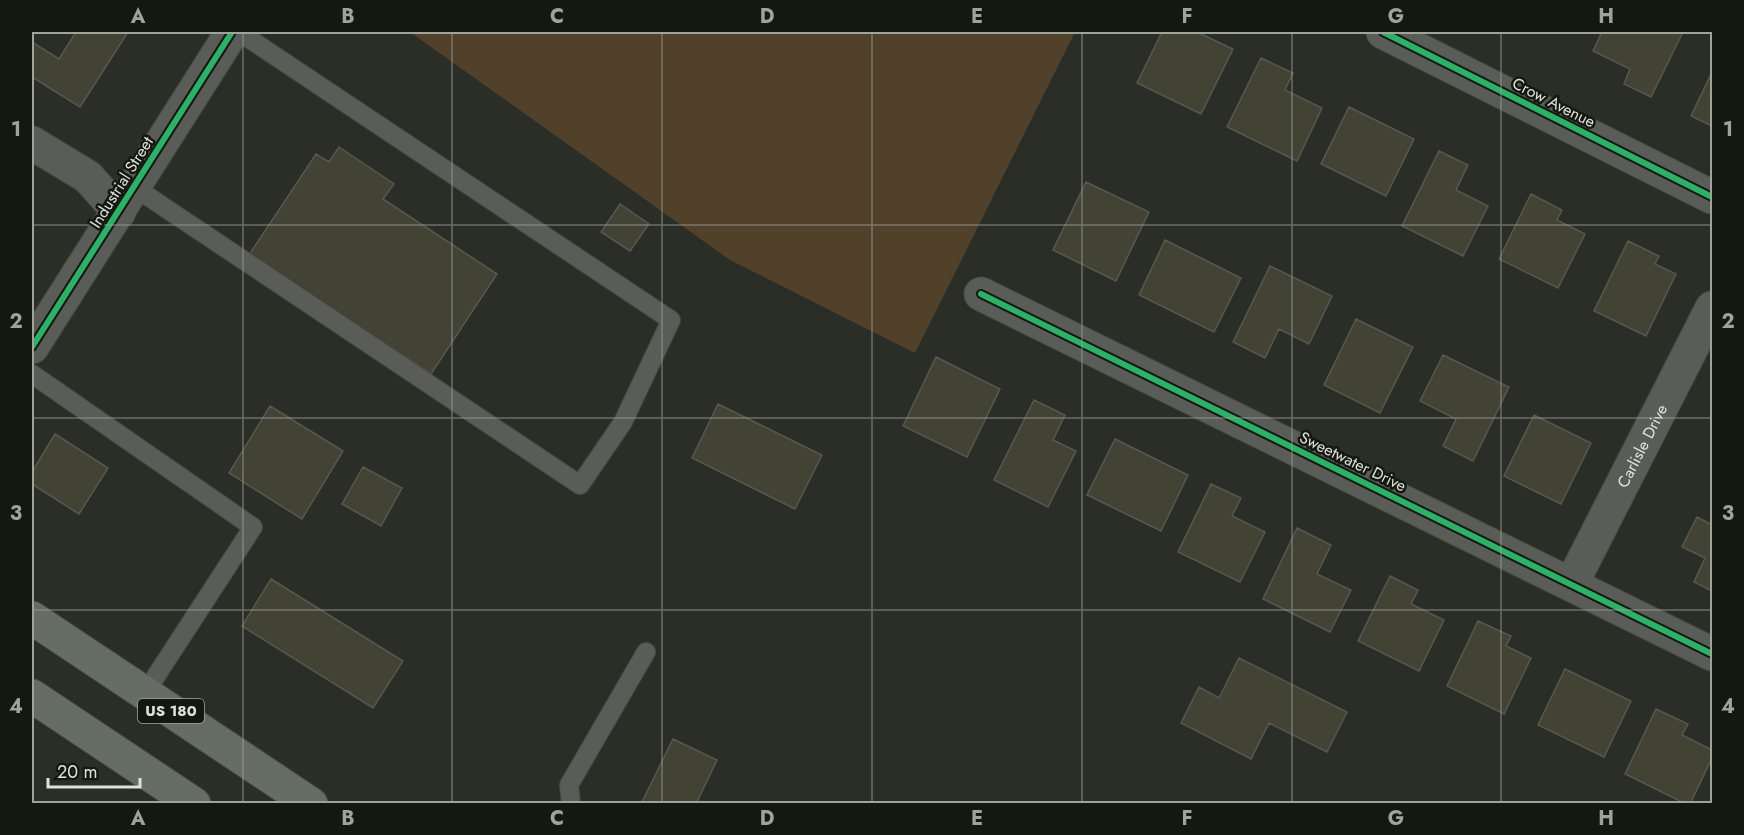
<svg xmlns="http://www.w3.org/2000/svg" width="1744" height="835" viewBox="0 0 1744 835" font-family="Jost,sans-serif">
  <rect width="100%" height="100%" fill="#2a2e26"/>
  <!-- green -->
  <path fill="#51402a" d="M410 32H1075L915 353 730 260Z"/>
  <!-- building -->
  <path fill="#424335" stroke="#575851" stroke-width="1.5" d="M76 32H128L80 107 32 77V42L59 59Z
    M1162 32H1197L1233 49 1201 114 1137 83Z
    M1602 32H1683L1651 97 1624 84 1630 69 1593 51Z
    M1261 58 1293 73 1285 90 1322 108 1297 161 1227 127Z
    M1712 72V126L1691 116Z
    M1349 107 1414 139 1386 196 1321 164Z
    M339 147 394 184 383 199 497 274 431 374 249 255 316 154 329 162Z
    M1439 151 1468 165 1456 190 1488 206 1463 256 1402 226Z
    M1086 182 1149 212 1116 281 1053 250Z
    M1531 194 1562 210 1557 220 1585 234 1558 288 1499 259Z
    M620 204 649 224 630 251 601 232Z
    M1165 240 1241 278 1214 332 1139 295Z
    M1628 241 1659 256 1655 264 1676 274 1646 336 1594 311Z
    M1270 266 1332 296 1309 344 1279 329 1265 358 1233 342Z
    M1356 319 1413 347 1380 413 1324 385Z
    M1443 355 1509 387 1473 461 1443 446 1456 419 1420 401Z
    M936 357 1000 389 967 457 903 426Z
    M1034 400 1065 415 1053 440 1076 451 1048 507 994 480Z
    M718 404 822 455 795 509 692 458Z
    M270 406 343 451 302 519 229 473Z
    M1534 415 1591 443 1561 504 1504 476Z
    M55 434 108 468 79 514 32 484V472Z
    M1115 439 1188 475 1161 531 1087 495Z
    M363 467 402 488 381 526 342 504Z
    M1211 484 1241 498 1232 516 1265 532 1240 582 1178 552Z
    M1697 517 1712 525V591L1694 582 1705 558 1682 547Z
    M1297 528 1331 545 1317 574 1351 590 1330 632 1263 599Z
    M1390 576 1418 590 1411 604 1444 620 1419 671 1358 641Z
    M271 579 403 661 373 708 242 626Z
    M1478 621 1511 636 1506 646 1531 658 1504 714 1447 686Z
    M1239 658 1347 712 1327 752 1269 723 1251 759 1181 723 1199 687 1219 698Z
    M1565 669 1631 701 1604 757 1538 725Z
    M1656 709 1688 724 1682 735 1712 750V758L1690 804H1686L1625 774Z
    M673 739 717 760 696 804H641Z"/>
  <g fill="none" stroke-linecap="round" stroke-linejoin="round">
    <defs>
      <path id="lane" d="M134 187 580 485 623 422 671 320 239 32
        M32 374 253 527 145 693
        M571 804 569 785 646 652"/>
      <g id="street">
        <path d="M1383 32 1712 197"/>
        <path d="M32 143 88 177 119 212"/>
        <path d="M981 294 1712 654"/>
        <path d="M32 347 232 32"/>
        <path id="s1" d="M1572 583 1712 308"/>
      </g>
      <path id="primary" d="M32 618 311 804
        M32 696 194 804"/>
    </defs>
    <!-- lane casing -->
    <use href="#lane" stroke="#474b44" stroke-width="20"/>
    <!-- street casing -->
    <use href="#street" stroke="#474b44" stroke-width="35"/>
    <!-- primary casing -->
    <use href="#primary" stroke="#474b44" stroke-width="35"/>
    <!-- lane -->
    <use href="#lane" stroke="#5a5d57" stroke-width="18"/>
    <!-- street -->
    <use href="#street" stroke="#5a5d57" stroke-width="33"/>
    <!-- primary -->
    <use href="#primary" stroke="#666d64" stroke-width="33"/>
    <defs>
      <path id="cycleway" d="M1383 32 1712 197
        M981 294 1712 654
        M32 347 232 32"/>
    </defs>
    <!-- cycleway casing -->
    <use href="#cycleway" stroke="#141811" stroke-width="10"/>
    <!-- cycleway -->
    <use href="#cycleway" stroke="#2db169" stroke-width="6"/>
  </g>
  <!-- grid -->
  <path fill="none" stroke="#9fa49a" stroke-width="1.5" stroke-opacity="0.55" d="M243 32V804M452 32V804M662 32V804M872 32V804M1082 32V804M1292 32V804M1501 32V804M32 225H1712M32 418H1712M32 610H1712"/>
  <g text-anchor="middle" stroke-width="5" stroke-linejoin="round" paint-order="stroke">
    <!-- shield labels -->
    <rect fill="#141811" stroke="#a1a69d" stroke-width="1.5" x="138" y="699" width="66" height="24" rx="4.5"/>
    <g font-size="15" font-weight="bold" fill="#dee3d9">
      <text x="171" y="716">US 180</text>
    </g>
    <!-- street labels -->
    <g font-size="16" fill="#dee3d9" stroke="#141811">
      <text transform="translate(1554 102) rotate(27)" y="6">Crow Avenue</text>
      <text transform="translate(121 182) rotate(-58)" y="6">Industrial Street</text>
      <text dy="6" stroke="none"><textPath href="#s1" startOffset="154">Carlisle Drive</textPath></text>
      <text transform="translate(1353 461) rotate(26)" y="6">Sweetwater Drive</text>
    </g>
  </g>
  <!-- border -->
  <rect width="1744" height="835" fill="none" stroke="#141811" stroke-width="66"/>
  <!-- scale -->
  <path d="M48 778v9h92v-9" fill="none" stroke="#dee3d9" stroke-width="3"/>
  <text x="57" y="778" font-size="18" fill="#dee3d9" stroke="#141811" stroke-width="4.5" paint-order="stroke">20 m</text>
  <rect x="33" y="33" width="1678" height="769" fill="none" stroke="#9fa49a" stroke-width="2"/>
  <g font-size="20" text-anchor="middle" font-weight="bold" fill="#9fa49a">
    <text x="138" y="23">A</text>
    <text x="348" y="23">B</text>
    <text x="557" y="23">C</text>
    <text x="767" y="23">D</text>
    <text x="977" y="23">E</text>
    <text x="1187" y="23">F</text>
    <text x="1396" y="23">G</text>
    <text x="1606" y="23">H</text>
    <text x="16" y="136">1</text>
    <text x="1728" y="136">1</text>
    <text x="16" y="328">2</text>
    <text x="1728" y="328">2</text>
    <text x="16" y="520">3</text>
    <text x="1728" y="520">3</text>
    <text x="16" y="713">4</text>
    <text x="1728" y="713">4</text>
    <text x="138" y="825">A</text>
    <text x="348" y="825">B</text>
    <text x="557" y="825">C</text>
    <text x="767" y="825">D</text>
    <text x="977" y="825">E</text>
    <text x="1187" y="825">F</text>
    <text x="1396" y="825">G</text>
    <text x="1606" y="825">H</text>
  </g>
</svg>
